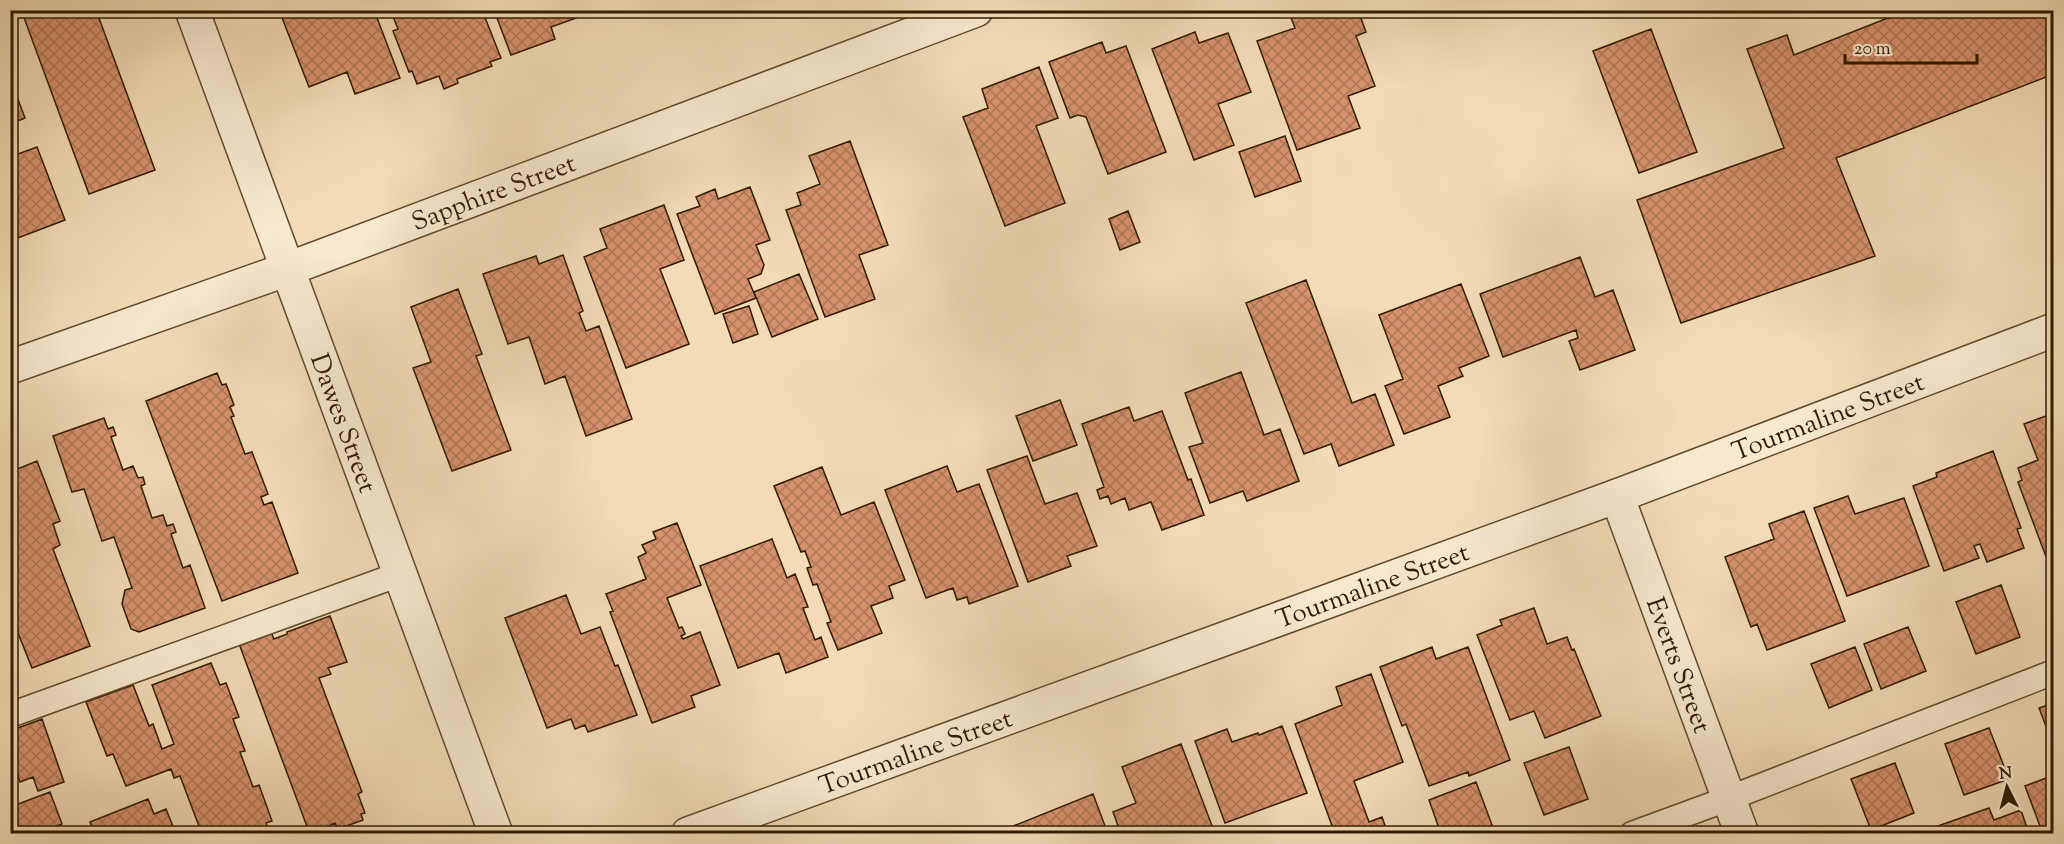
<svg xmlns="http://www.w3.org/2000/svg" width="2064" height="844" viewBox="0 0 2064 844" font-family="'Sorts Mill Goudy',serif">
  <defs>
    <pattern id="building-cross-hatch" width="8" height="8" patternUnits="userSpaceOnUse" patternTransform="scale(1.5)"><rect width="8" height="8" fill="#d6926c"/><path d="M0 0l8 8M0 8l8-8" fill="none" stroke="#ae7656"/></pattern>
  </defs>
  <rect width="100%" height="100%" fill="#f2dbb6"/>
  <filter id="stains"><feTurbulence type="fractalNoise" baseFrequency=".00333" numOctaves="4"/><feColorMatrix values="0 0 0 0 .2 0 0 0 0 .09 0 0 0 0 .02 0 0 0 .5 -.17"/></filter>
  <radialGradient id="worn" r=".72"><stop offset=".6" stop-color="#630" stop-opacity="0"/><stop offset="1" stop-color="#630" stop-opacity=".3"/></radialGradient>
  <!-- building -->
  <path fill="url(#building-cross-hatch)" stroke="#301b00" stroke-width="1.5" d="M36 10H96L155 170 89 194 23 15Z
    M279 10H374L400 78 355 94 347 72 309 87Z
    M385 10H458L460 17 482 10 501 58 490 62 492 66 457 79 458 83 444 89 439 76 417 84 412 71 409 72 393 31 398 29 391 11 385 13Z
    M494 10H577L579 17 551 27 555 39 511 55Z
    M1288 10H1358L1366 32 1356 36 1375 86 1348 96 1360 128 1297 150 1257 41 1295 28Z
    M1908 10H2054V74L1836 158 1875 256 1681 323 1637 200 1784 148 1747 49 1787 35 1794 55Z
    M1651 29 1697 152 1639 173 1593 51Z
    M1195 32 1199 43 1228 33 1251 92 1218 104 1234 145 1194 160 1152 49Z
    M1102 42 1106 53 1126 46 1166 152 1108 174 1086 117 1078 115 1070 118 1049 62Z
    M1039 67 1058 118 1036 126 1065 203 1005 226 963 117 988 108 982 89Z
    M10 78 25 118 10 124Z
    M1285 136 1301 181 1255 197 1239 152Z
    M850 141 888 245 859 255 875 299 825 317 786 210 801 205 797 193 820 184 809 156Z
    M37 147 65 220 10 241V171L14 170 10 157Z
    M750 187 770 240 756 245 764 265 761 274 748 279 756 298 715 314 677 214 700 206 696 197 715 189 718 199Z
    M664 205 684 260 660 269 689 344 626 368 584 257 607 248 600 229Z
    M1128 211 1140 242 1120 250 1109 219Z
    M563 255 583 311 579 313 586 331 599 326 632 419 586 436 565 376 545 384 529 337 508 344 483 274 536 256 539 264Z
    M1580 257 1595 297 1613 290 1635 350 1580 370 1569 341 1578 338 1576 330 1503 357 1480 294Z
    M799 274 818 319 772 337 754 292Z
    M1306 280 1352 403 1375 394 1394 445 1339 466 1331 444 1304 454 1246 303Z
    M1461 284 1489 356 1459 368 1463 376 1438 386 1450 417 1404 434 1385 386 1403 379 1379 315Z
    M458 289 482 354 476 356 511 450 452 471 413 368 431 362 411 307Z
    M749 306 758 334 733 343 723 314Z
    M1241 372 1264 435 1280 429 1299 481 1247 501 1243 491 1210 503 1189 447 1203 443 1185 393Z
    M217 373 222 385 226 384 234 405 230 407 234 416 231 417 245 454 252 452 268 494 261 497 264 505 272 502 298 573 222 601 146 401Z
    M1060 400 1077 445 1033 461 1016 416Z
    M1129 407 1134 421 1162 411 1188 480 1191 479 1204 515 1162 530 1151 502 1129 510 1125 498 1111 504 1108 496 1100 499 1097 490 1104 487 1082 424Z
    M2054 413V578L2018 482 2022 480 2018 468 2038 460 2024 424Z
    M104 418 108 429 113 427 116 435 111 437 123 470 133 466 138 478 143 477 145 484 141 486 152 518 163 515 167 526 173 524 176 532 171 534 183 568 190 565 205 608 139 632 131 629 122 604 125 590 132 588 114 537 102 541 84 489 72 492 53 436Z
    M1993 451 2021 528 2017 529 2024 548 1987 562 1980 544 1974 546 1979 558 1944 571 1913 486 1937 477 1936 473Z
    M1027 456 1045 504 1077 493 1097 546 1067 556 1071 566 1028 582 987 470Z
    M37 461 60 521 53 524 60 545 53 549 90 646 32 668 10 613V472Z
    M947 466 957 492 979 484 1018 586 969 604 967 597 957 600 953 588 926 598 885 490Z
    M822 467 841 515 874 502 905 580 889 586 893 598 871 606 882 633 838 650 827 623 831 622 817 584 813 585 807 568 811 567 805 551 801 552 774 486Z
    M1848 496 1855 514 1904 498 1929 566 1847 596 1814 508Z
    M1804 511 1845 621 1767 650 1757 624 1751 627 1725 557 1774 539 1769 524Z
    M677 523 701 585 667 598 679 628 682 627 685 634 681 636 683 639 700 632 720 685 691 696 695 707 652 723 610 612 613 611 606 594 646 579 638 557 646 553 642 545 656 539 653 532Z
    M772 539 787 578 795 574 808 607 803 608 815 640 821 637 828 657 786 673 779 653 738 668 700 566Z
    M2001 585 2020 637 1976 654 1956 602Z
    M566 595 581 634 600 627 615 666 618 665 637 715 588 732 585 725 575 729 571 719 547 728 505 618Z
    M1534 608 1547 644 1567 637 1572 650 1574 649 1601 716 1545 738 1534 711 1510 720 1477 635 1502 625 1500 620Z
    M330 616 347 662 328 668 331 674 319 678 362 792 358 794 365 813 361 814 363 820 338 829 335 823 328 826 330 829 315 834 314 831 309 832 238 641 270 630 274 639 287 634V632Z
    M1908 627 1926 671 1881 689 1864 644Z
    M1432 647 1436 659 1468 647 1510 760 1469 776 1468 772 1429 786 1406 724 1402 726 1380 667Z
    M1855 647 1872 690 1829 708 1811 664Z
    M211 663 220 685 226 683 239 717 233 719 245 751 240 752 253 787 259 785 272 821 266 823 270 834H202L180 776 174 778 171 769 126 786 113 754 107 756 86 702 133 685 149 726 153 724 162 749 174 744 152 685Z
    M1371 674 1403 762 1354 781 1369 822 1382 817 1388 834H1335L1295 724 1342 705 1336 687Z
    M2054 703V747L2039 708Z
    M42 719 64 782 38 791 33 777 20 782 18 776 15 777 10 764V731Z
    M1282 726 1307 793 1225 823 1195 741 1227 729 1232 742 1258 733 1259 735Z
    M1989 728 2009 779 1964 795 1945 744Z
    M1181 744 1214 831 1207 834H1121L1113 812 1136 803 1122 767Z
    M1569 747 1588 799 1544 815 1524 763Z
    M1895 763 1914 813 1871 830 1851 779Z
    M2054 775V834H2043L2025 786Z
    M1476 782 1495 833 1441 834 1429 800Z
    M50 792 62 824 35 834H10V807Z
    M1093 794 1108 834H1013L1011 827Z
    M148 799 154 814 166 809 176 834H94L90 822Z
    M1989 808 1994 820 2021 810 2029 834H1937L1935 827Z"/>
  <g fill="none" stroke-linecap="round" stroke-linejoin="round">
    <defs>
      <path id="lane" d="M10 715 400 574
        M1632 834 1730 798 2054 672"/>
      <g id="street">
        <path id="s1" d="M192 10 496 834"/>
        <path id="s2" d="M10 367 288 269 976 10"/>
        <path id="s3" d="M1617 496 1742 834"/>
        <path id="s4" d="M688 834 1617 496 2054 330"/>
      </g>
    </defs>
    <!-- lane casing -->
    <use href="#lane" stroke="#604b2e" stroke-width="27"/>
    <!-- street casing -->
    <use href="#street" stroke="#604b2e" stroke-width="36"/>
    <!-- lane -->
    <use href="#lane" stroke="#f7e8d0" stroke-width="24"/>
    <!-- street -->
    <use href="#street" stroke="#f7e8d0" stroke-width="33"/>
  </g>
  <g text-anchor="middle" stroke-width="5" stroke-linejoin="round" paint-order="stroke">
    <!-- street labels -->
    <g font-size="26" fill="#301b00" stroke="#f7e8d0">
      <text dy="9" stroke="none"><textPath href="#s2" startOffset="514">Sapphire Street</textPath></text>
      <text dy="9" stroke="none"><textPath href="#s4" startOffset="1214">Tourmaline Street</textPath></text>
      <text dy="9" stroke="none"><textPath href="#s1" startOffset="440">Dawes Street</textPath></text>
      <text dy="9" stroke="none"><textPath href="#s4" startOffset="728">Tourmaline Street</textPath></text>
      <text dy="9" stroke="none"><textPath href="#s3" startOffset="180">Everts Street</textPath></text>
      <text dy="9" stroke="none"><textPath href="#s4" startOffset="242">Tourmaline Street</textPath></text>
    </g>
  </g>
  <!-- margin -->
  <rect width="2064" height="844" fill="none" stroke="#f2dbb6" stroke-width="36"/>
  <rect x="12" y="12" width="2040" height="820" fill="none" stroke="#301b00" stroke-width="3"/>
  <rect x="18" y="18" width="2028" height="808" fill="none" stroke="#301b00" stroke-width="1.5"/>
  <!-- north arrow -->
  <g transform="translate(2007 787) rotate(354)" stroke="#f7e8d0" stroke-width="4.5" paint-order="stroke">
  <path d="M0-4.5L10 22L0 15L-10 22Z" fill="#301b00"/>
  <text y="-9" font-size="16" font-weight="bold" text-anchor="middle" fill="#301b00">N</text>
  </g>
  <!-- scale -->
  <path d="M1845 54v9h132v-9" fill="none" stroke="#301b00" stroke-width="3"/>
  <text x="1854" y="54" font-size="18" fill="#301b00" stroke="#f7e8d0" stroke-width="4.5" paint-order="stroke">20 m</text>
  <rect width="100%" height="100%" filter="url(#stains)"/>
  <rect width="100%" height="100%" fill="url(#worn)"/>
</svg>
